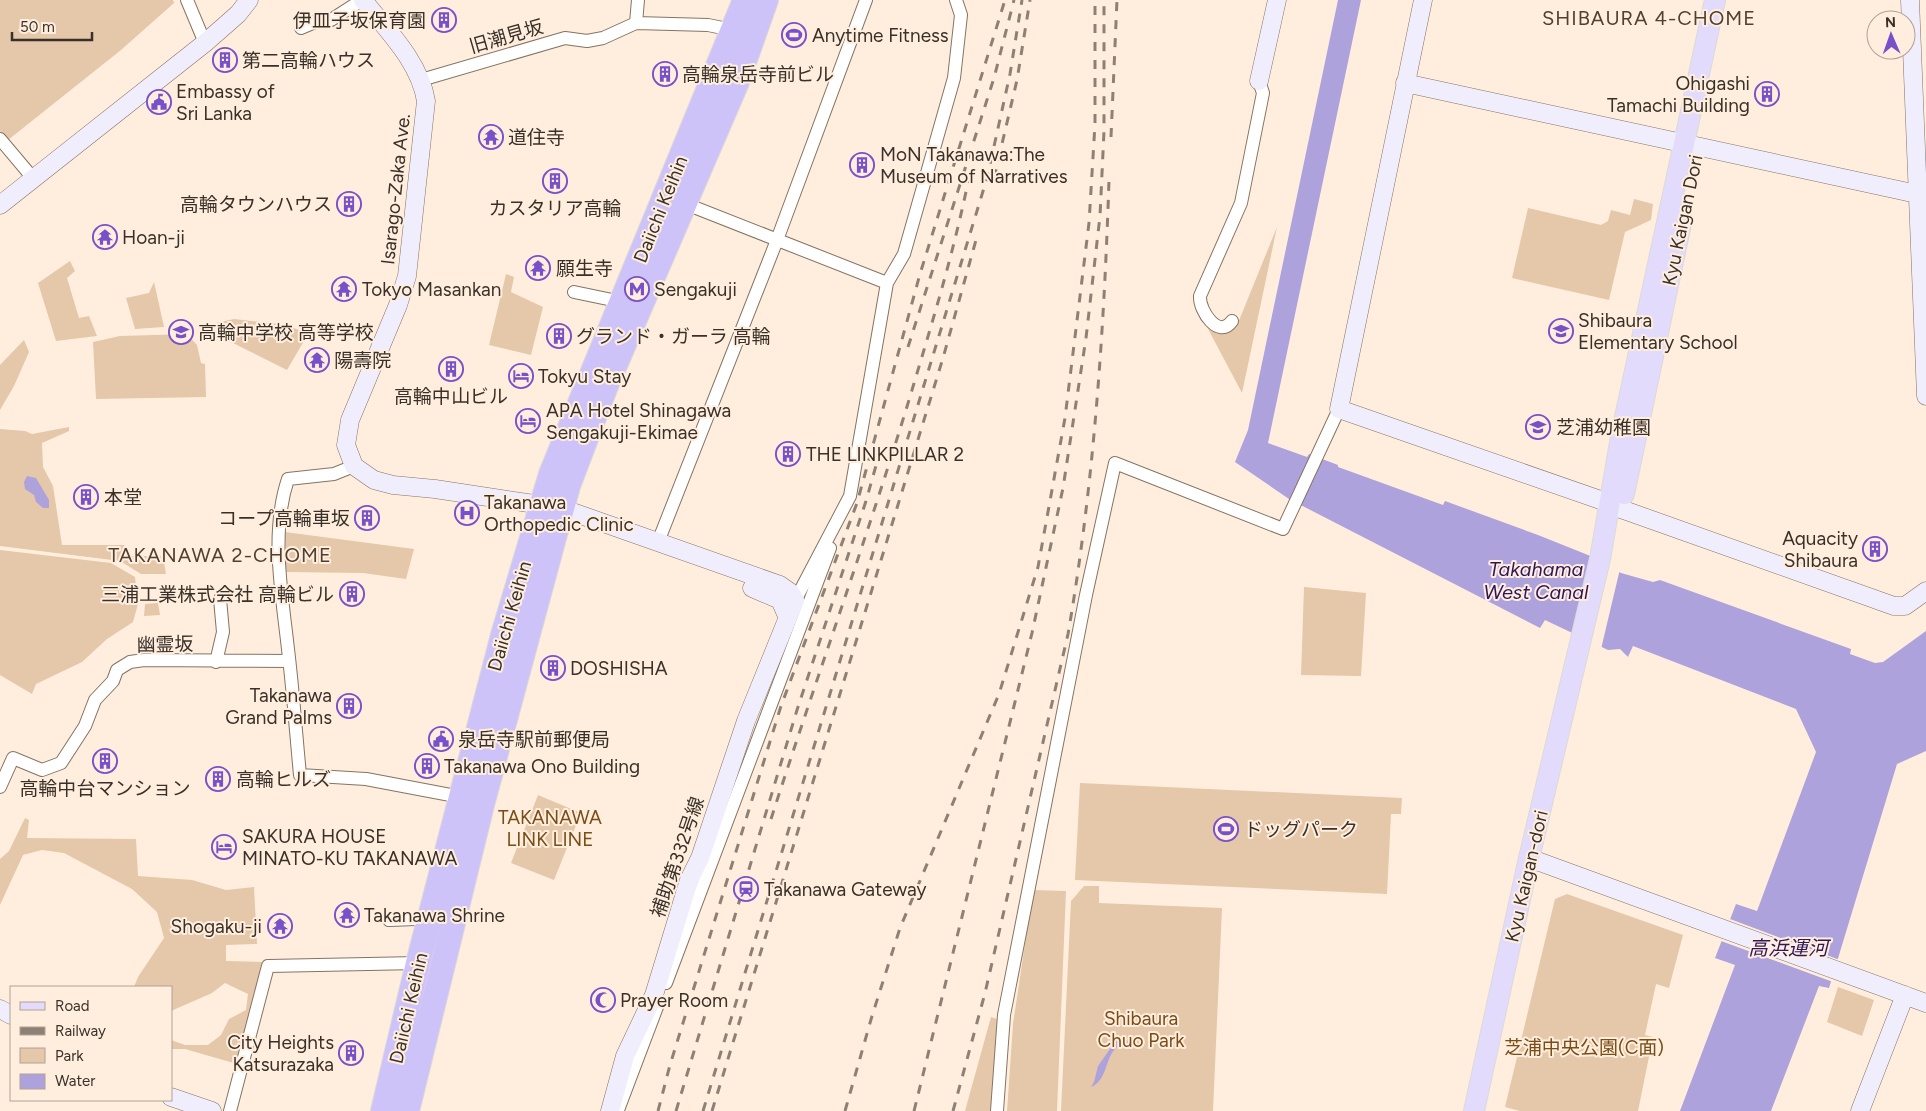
<svg xmlns="http://www.w3.org/2000/svg" width="1926" height="1111" viewBox="0 0 1926 1111" font-family="Figtree,'Noto Sans JP',sans-serif">
  <rect width="100%" height="100%" fill="#ffeede"/>
  <!-- green -->
  <path fill="#e5c7aa" d="M0 0H173L174 3 121 50 8 140 0 131Z
    M1634 199 1653 204 1651 220 1625 232 1609 300 1512 278 1528 208 1601 225 1608 221 1611 210 1630 215Z
    M1277 227 1242 393 1206 325 1214 329 1238 323Z
    M70 261 75 271 67 278 79 318 89 316 97 336 56 341 38 283Z
    M506 274 514 277 511 292 543 307 531 355 489 345Z
    M154 282 164 327 135 329 126 298 149 293Z
    M234 319 287 325 308 334 287 370 221 337 216 323Z
    M187 334 197 345 201 363 205 364 206 397 96 399 93 342 120 336Z
    M24 340 29 352 14 386 0 410V365Z
    M69 427V431L42 443 43 467 53 486 62 545H124L131 556H163L166 574H141L120 561 0 546V429L25 431 32 434Z
    M285 532 414 549 406 579 363 573 286 572Z
    M0 550 111 563 135 577 138 604 133 622 107 639 82 662 36 684 32 694 0 675Z
    M1304 587 1366 593 1361 676 1301 675Z
    M158 603 160 615 144 616 145 604Z
    M1080 783 1402 798 1401 814H1391L1387 894 1075 880Z
    M538 795 581 813 554 880 511 863Z
    M25 818 29 820 27 838 136 839 138 876 192 880 226 890 254 887 257 944 226 945V961L265 962 237 1064 185 1049H171V1040L185 1045H208L221 1035 229 1019 246 1010 248 994 225 983 212 993 171 1011V987H134L138 977 164 938 157 912 132 889 64 853 42 850 23 855 0 905V859L9 851Z
    M1084 886H1099V903L1222 908 1213 1111H1061L1071 901Z
    M1033 890 1066 891 1057 1111H1007L1013 1024Z
    M1567 894 1683 935 1669 988 1656 984 1645 1035 1653 1037 1638 1111H1520L1505 1107 1555 899Z
    M1838 987 1874 1000 1862 1036 1827 1022Z
    M991 1017 997 1019 991 1111H965Z"/>
  <!-- water -->
  <path fill="#aea2dc" d="M1338 0H1361L1268 443 1307 457 1309 454 1338 465V467L1443 505 1445 501 1538 535 1593 557 1621 573 1653 582 1660 580 1851 649 1850 654 1875 663 1883 662 1926 631V751L1897 764 1829 988 1819 986 1771 1111H1680L1735 965 1715 958 1736 904 1757 911 1816 752 1796 709 1633 646 1628 657 1620 649 1608 650 1545 620 1540 628 1289 499 1235 462 1248 430Z
    M27 476 36 478 49 500V508H43L36 502 34 495 25 489 24 482Z
    M1117 1039 1130 1041 1129 1044C1102 1044 1112 1079 1091 1087L1094 1082 1098 1066Z"/>
  <!-- pier -->
  <path fill="#ffeede" d="M1600 558 1620 569 1601 649 1576 638Z
    M1730 919 1840 960 1833 982 1721 941Z"/>
  <g fill="none" stroke-linecap="round" stroke-linejoin="round">
    <defs>
      <path id="street" d="M187 0 205 43
        M636 23 638 0
        M301 28 315 22 331 20 362 0
        M421 80 565 38 587 41 603 38 636 23 708 25 738 31
        M0 139 32 177
        M686 204 887 283
        M574 292 622 302
        M1232 321C1219 340 1199 311 1200 296L1241 203 1263 93 1259 81
        M354 466 334 474 288 479C270 533 282 594 288 649 293 691 296 733 300 775L366 779 461 797
        M652 540 658 542 777 240 866 0
        M788 592 798 595 850 496 887 283 904 254 954 78 961 15 956 0
        M216 662 223 632 220 599
        M0 787 13 758 42 770 61 763 85 726 95 700 113 681 117 670 130 662 144 660 289 661
        M389 920 416 919
        M666 983 830 548
        M618 1110 657 1007
        M230 1111 268 966 418 963
        M997 1111 1004 1015 1086 595 1115 463 1283 529 1339 409"/>
      <path id="secondary" d="M363 0C387 30 420 62 426 101L407 276 398 305 350 420 346 445 354 466 374 480 393 485 435 489 561 508 780 585 790 592 795 600 746 721 700 858 689 880 654 995 625 1056 610 1111
        M1423 0 1339 409 1609 503 1621 509 1894 606H1905L1926 591
        M1910 0 1926 396
        M1259 81 1277 0
        M1405 83 1926 196
        M0 205 205 43 238 14 249 0
        M752 588 780 600 787 616
        M1529 858 1926 1003
        M0 1009 11 1015
        M171 1097 212 1111
        M1860 1111 1905 995"/>
      <path id="primary" d="M1624 494 1682 219
        M1474 1111 1529 858 1600 559 1622 431 1715 0"/>
      <path id="highway" d="M383 1111 418 963 503 635 551 474 745 0
        M407 1111 483 801 568 486 606 386 737 82 766 0"/>
    </defs>
    <!-- street casing -->
    <use href="#street" stroke="#867362" stroke-width="14"/>
    <!-- secondary casing -->
    <use href="#secondary" stroke="#867362" stroke-width="19"/>
    <!-- primary casing -->
    <use href="#primary" stroke="#dbdad8" stroke-width="22"/>
    <!-- highway casing -->
    <use href="#highway" stroke="#dbdad8" stroke-width="26"/>
    <!-- street -->
    <use href="#street" stroke="#fff" stroke-width="12"/>
    <!-- secondary -->
    <use href="#secondary" stroke="#f0edfd" stroke-width="18"/>
    <!-- primary -->
    <use href="#primary" stroke="#e2dbfb" stroke-width="20"/>
    <!-- highway -->
    <use href="#highway" stroke="#cec3f9" stroke-width="24"/>
    <!-- rail -->
    <path stroke="#8d8176" stroke-width="3" stroke-dasharray="9 9" stroke-linecap="butt" d="M1111 137 1117 0
      M994 178 1017 80 1030 0
      M908 347 994 78 1014 0
      M771 819C816 679 866 541 909 400 932 323 956 246 971 167
      M658 1111 670 1065 781 706 857 503 920 274 1005 0
      M676 1111 797 710 866 501 877 462
      M703 1111 987 178 1010 74 1022 0
      M712 1111 943 358 976 240
      M845 1111 872 1016 900 928 999 694 1038 567 1065 418 1089 223 1095 124V0
      M914 1111 1032 633 1063 488 1086 338 1100 216 1104 131V0
      M953 1111 985 993 1068 634C1094 484 1104 331 1109 180"/>
  </g>
  <!-- icons -->
  <defs>
    <symbol id="building-ring" viewBox="-11 -11 22 22"><circle r="9.5" fill="#ffeede" stroke="#7751ca" stroke-width="1.5"/><path d="M-4-6H4V6H1V3H-1V6H-4ZM-2.5-4.3h1.7v1.8h-1.7ZM.8-4.3h1.7v1.8H.8ZM-2.5-1h1.7V.8h-1.7ZM.8-1h1.7V.8H.8Z" fill="#7751ca"/></symbol>
    <symbol id="stadium-ring" viewBox="-11 -11 22 22"><circle r="9.5" fill="#ffeede" stroke="#7751ca" stroke-width="1.5"/><path d="M0-5a6.5 5 0 1 0 0 10a6.5 5 0 1 0 0-10ZM-3.5-1.8h7v3.6h-7Z" fill="#7751ca"/></symbol>
    <symbol id="civic-ring" viewBox="-11 -11 22 22"><circle r="9.5" fill="#ffeede" stroke="#7751ca" stroke-width="1.5"/><path d="M-.6-6.5H3V-4.5H.6V-3L4-1V1h2V6H-6V1h2V-1L-.6-3ZM-1.2 2.5V6h2.4V2.5Z" fill="#7751ca"/></symbol>
    <symbol id="temple-ring" viewBox="-11 -11 22 22"><circle r="9.5" fill="#ffeede" stroke="#7751ca" stroke-width="1.5"/><path d="M0-6L5-2H3V0L6.5 2.5H4V6H1.5V3h-3V6H-4V2.5H-6.5L-3 0V-2H-5Z" fill="#7751ca"/></symbol>
    <symbol id="metro-ring" viewBox="-11 -11 22 22"><circle r="9.5" fill="#ffeede" stroke="#7751ca" stroke-width="1.5"/><path d="M-5.5 5V-5H-3L0 0L3-5H5.5V5H3V-.5L0 4L-3-.5V5Z" fill="#7751ca"/></symbol>
    <symbol id="school-ring" viewBox="-11 -11 22 22"><circle r="9.5" fill="#ffeede" stroke="#7751ca" stroke-width="1.5"/><path d="M0-5L7-2L0 1L-7-2ZM-4 1L0 2.5L4 1V4Q0 6-4 4Z" fill="#7751ca"/></symbol>
    <symbol id="hotel-ring" viewBox="-11 -11 22 22"><circle r="9.5" fill="#ffeede" stroke="#7751ca" stroke-width="1.5"/><path d="M-6-4.5h1.5V1H6V5H4.5V3h-9V5H-6ZM-4 0a1.8 1.8 0 1 1 3.6 0ZM.5 0V-2.5h3Q6-2.5 6 0Z" fill="#7751ca"/></symbol>
    <symbol id="hospital-ring" viewBox="-11 -11 22 22"><circle r="9.5" fill="#ffeede" stroke="#7751ca" stroke-width="1.5"/><path d="M-5-5h3v3.5h4V-5h3V5h-3V1.5h-4V5h-3Z" fill="#7751ca"/></symbol>
    <symbol id="station-ring" viewBox="-11 -11 22 22"><circle r="9.5" fill="#ffeede" stroke="#7751ca" stroke-width="1.5"/><path d="M-3-6H3Q5-6 5-4V2Q5 4 3 4L4.5 6H3L1.5 4h-3L-3 6H-4.5L-3 4Q-5 4-5 2V-4Q-5-6-3-6ZM-3.5-4v3h7v-3ZM-3.5 1v1.5H-2V1ZM2 1v1.5H3.5V1Z" fill="#7751ca"/></symbol>
    <symbol id="mosque-ring" viewBox="-11 -11 22 22"><circle r="9.5" fill="#ffeede" stroke="#7751ca" stroke-width="1.5"/><path d="M3.5-4.9A6 6 0 1 0 3.5 4.9A5 5 0 1 1 3.5-4.9Z" fill="#7751ca"/></symbol>
  </defs>
  <g fill-rule="evenodd">
    <use href="#building-ring" x="430" y="6" width="28" height="28"/>
    <use href="#stadium-ring" x="780" y="21" width="28" height="28"/>
    <use href="#building-ring" x="211" y="46" width="28" height="28"/>
    <use href="#building-ring" x="651" y="60" width="28" height="28"/>
    <use href="#building-ring" x="1753" y="80" width="28" height="28"/>
    <use href="#civic-ring" x="145" y="88" width="28" height="28"/>
    <use href="#temple-ring" x="477" y="123" width="28" height="28"/>
    <use href="#building-ring" x="848" y="151" width="28" height="28"/>
    <use href="#building-ring" x="541" y="167" width="28" height="28"/>
    <use href="#building-ring" x="335" y="190" width="28" height="28"/>
    <use href="#temple-ring" x="91" y="223" width="28" height="28"/>
    <use href="#temple-ring" x="524" y="254" width="28" height="28"/>
    <use href="#temple-ring" x="330" y="275" width="28" height="28"/>
    <use href="#metro-ring" x="623" y="275" width="28" height="28"/>
    <use href="#school-ring" x="1547" y="317" width="28" height="28"/>
    <use href="#school-ring" x="167" y="318" width="28" height="28"/>
    <use href="#building-ring" x="545" y="322" width="28" height="28"/>
    <use href="#temple-ring" x="303" y="346" width="28" height="28"/>
    <use href="#building-ring" x="437" y="355" width="28" height="28"/>
    <use href="#hotel-ring" x="507" y="362" width="28" height="28"/>
    <use href="#hotel-ring" x="514" y="407" width="28" height="28"/>
    <use href="#school-ring" x="1524" y="413" width="28" height="28"/>
    <use href="#building-ring" x="774" y="440" width="28" height="28"/>
    <use href="#building-ring" x="72" y="483" width="28" height="28"/>
    <use href="#hospital-ring" x="453" y="499" width="28" height="28"/>
    <use href="#building-ring" x="353" y="504" width="28" height="28"/>
    <use href="#building-ring" x="1861" y="535" width="28" height="28"/>
    <use href="#building-ring" x="338" y="580" width="28" height="28"/>
    <use href="#building-ring" x="539" y="654" width="28" height="28"/>
    <use href="#building-ring" x="335" y="692" width="28" height="28"/>
    <use href="#civic-ring" x="427" y="725" width="28" height="28"/>
    <use href="#building-ring" x="91" y="747" width="28" height="28"/>
    <use href="#building-ring" x="413" y="752" width="28" height="28"/>
    <use href="#building-ring" x="204" y="765" width="28" height="28"/>
    <use href="#stadium-ring" x="1212" y="815" width="28" height="28"/>
    <use href="#hotel-ring" x="210" y="833" width="28" height="28"/>
    <use href="#station-ring" x="732" y="875" width="28" height="28"/>
    <use href="#temple-ring" x="333" y="901" width="28" height="28"/>
    <use href="#temple-ring" x="266" y="912" width="28" height="28"/>
    <use href="#mosque-ring" x="589" y="986" width="28" height="28"/>
    <use href="#building-ring" x="337" y="1039" width="28" height="28"/>
  </g>
  <g text-anchor="middle" stroke-width="4" stroke-linejoin="round" paint-order="stroke">
    <!-- poi labels -->
    <g font-size="19" fill="#393129" stroke="#ffeede" text-anchor="start">
      <text x="426" y="27" text-anchor="end">伊皿子坂保育園</text>
      <text x="812" y="42">Anytime Fitness</text>
      <text x="242" y="67">第二高輪ハウス</text>
      <text x="682" y="81">高輪泉岳寺前ビル</text>
      <text x="1750" y="90" text-anchor="end">Ohigashi<tspan x="1750" dy="22">Tamachi Building</tspan></text>
      <text x="176" y="98">Embassy of<tspan x="176" dy="22">Sri Lanka</tspan></text>
      <text x="508" y="144">道住寺</text>
      <text x="880" y="161">MoN Takanawa:The<tspan x="880" dy="22">Museum of Narratives</tspan></text>
      <text x="332" y="211" text-anchor="end">高輪タウンハウス</text>
      <text x="555" y="215" text-anchor="middle">カスタリア高輪</text>
      <text x="122" y="244">Hoan-ji</text>
      <text x="556" y="275">願生寺</text>
      <text x="362" y="296">Tokyo Masankan</text>
      <text x="654" y="296">Sengakuji</text>
      <text x="1578" y="327">Shibaura<tspan x="1578" dy="22">Elementary School</tspan></text>
      <text x="198" y="339">高輪中学校 高等学校</text>
      <text x="576" y="343">グランド・ガーラ 高輪</text>
      <text x="334" y="367">陽壽院</text>
      <text x="538" y="383">Tokyu Stay</text>
      <text x="451" y="403" text-anchor="middle">高輪中山ビル</text>
      <text x="546" y="417">APA Hotel Shinagawa<tspan x="546" dy="22">Sengakuji-Ekimae</tspan></text>
      <text x="1556" y="434">芝浦幼稚園</text>
      <text x="806" y="461">THE LINKPILLAR 2</text>
      <text x="104" y="504">本堂</text>
      <text x="484" y="509">Takanawa<tspan x="484" dy="22">Orthopedic Clinic</tspan></text>
      <text x="350" y="525" text-anchor="end">コープ高輪車坂</text>
      <text x="1858" y="545" text-anchor="end">Aquacity<tspan x="1858" dy="22">Shibaura</tspan></text>
      <text x="334" y="601" text-anchor="end">三浦工業株式会社 高輪ビル</text>
      <text x="570" y="675">DOSHISHA</text>
      <text x="332" y="702" text-anchor="end">Takanawa<tspan x="332" dy="22">Grand Palms</tspan></text>
      <text x="458" y="746">泉岳寺駅前郵便局</text>
      <text x="444" y="773">Takanawa Ono Building</text>
      <text x="236" y="786">高輪ヒルズ</text>
      <text x="105" y="795" text-anchor="middle">高輪中台マンション</text>
      <text x="1244" y="836">ドッグパーク</text>
      <text x="242" y="843">SAKURA HOUSE<tspan x="242" dy="22">MINATO-KU TAKANAWA</tspan></text>
      <text x="764" y="896">Takanawa Gateway</text>
      <text x="364" y="922">Takanawa Shrine</text>
      <text x="262" y="933" text-anchor="end">Shogaku-ji</text>
      <text x="620" y="1007">Prayer Room</text>
      <text x="334" y="1049" text-anchor="end">City Heights<tspan x="334" dy="22">Katsurazaka</tspan></text>
    </g>
    <!-- street labels -->
    <g font-size="19" fill="#393129" stroke="#ffeede">
      <text transform="translate(506 36) rotate(-16)" y="7">旧潮見坂</text>
      <text transform="translate(395 189) rotate(-84)" y="7">Isarago-Zaka Ave.</text>
      <text transform="translate(660 209) rotate(-68)" y="7">Daiichi Keihin</text>
      <text transform="translate(1682 220) rotate(-78)" y="7">Kyu Kaigan Dori</text>
      <text transform="translate(509 616) rotate(-74)" y="7">Daiichi Keihin</text>
      <text transform="translate(165 644) rotate(-1)" y="7">幽霊坂</text>
      <text transform="translate(677 857) rotate(-71)" y="7">補助第332号線</text>
      <text transform="translate(1526 876) rotate(-77)" y="7">Kyu Kaigan-dori</text>
      <text transform="translate(408 1008) rotate(-77)" y="7">Daiichi Keihin</text>
    </g>
    <!-- park labels -->
    <g font-size="19" fill="#7a4c16" stroke="#ffeede">
      <text x="550" y="824">TAKANAWA<tspan x="550" dy="22">LINK LINE</tspan></text>
      <text x="1141" y="1025">Shibaura<tspan x="1141" dy="22">Chuo Park</tspan></text>
      <text x="1584" y="1054">芝浦中央公園(C面)</text>
    </g>
    <!-- neighbourhood labels -->
    <g font-size="20" letter-spacing="1" fill="#514030" stroke="#ffeede">
      <text x="1649" y="25">SHIBAURA 4-CHOME</text>
      <text x="220" y="562">TAKANAWA 2-CHOME</text>
    </g>
    <!-- water labels -->
    <g font-size="20" font-style="italic" fill="#2e165a" stroke="#ffeede">
      <text x="1536" y="576">Takahama<tspan x="1536" dy="23">West Canal</tspan></text>
      <text x="1788" y="955">高浜運河</text>
    </g>
  </g>
  <!-- legend -->
  <rect x="10" y="986" width="162" height="115" fill="#ffeede" stroke="#b0a296"/>
  <rect x="20" y="1002" width="25" height="8" fill="#e2dbfb" stroke="#b0a296"/>
  <text x="55" y="1011" font-size="15" fill="#393129">Road</text>
  <rect x="20" y="1027" width="25" height="8" fill="#8d8176" stroke="#b0a296"/>
  <text x="55" y="1036" font-size="15" fill="#393129">Railway</text>
  <rect x="20" y="1048" width="25" height="15" fill="#e5c7aa" stroke="#b0a296"/>
  <text x="55" y="1061" font-size="15" fill="#393129">Park</text>
  <rect x="20" y="1074" width="25" height="15" fill="#aea2dc" stroke="#b0a296"/>
  <text x="55" y="1086" font-size="15" fill="#393129">Water</text>
  <!-- north arrow -->
  <g transform="translate(1891 35) rotate(358)"><circle r="24" fill="#ffeede" stroke="#b0a296"/>
  <path d="M0-4L9 19L0 12L-9 19Z" fill="#7751ca"/>
  <text y="-8" font-size="14" font-weight="bold" text-anchor="middle" fill="#393129">N</text>
  </g>
  <!-- scale -->
  <path d="M12 32v8h80v-8" fill="none" stroke="#393129" stroke-width="2.5"/>
  <text x="20" y="32" font-size="15" fill="#393129" stroke="#ffeede" stroke-width="4" paint-order="stroke">50 m</text>
</svg>
